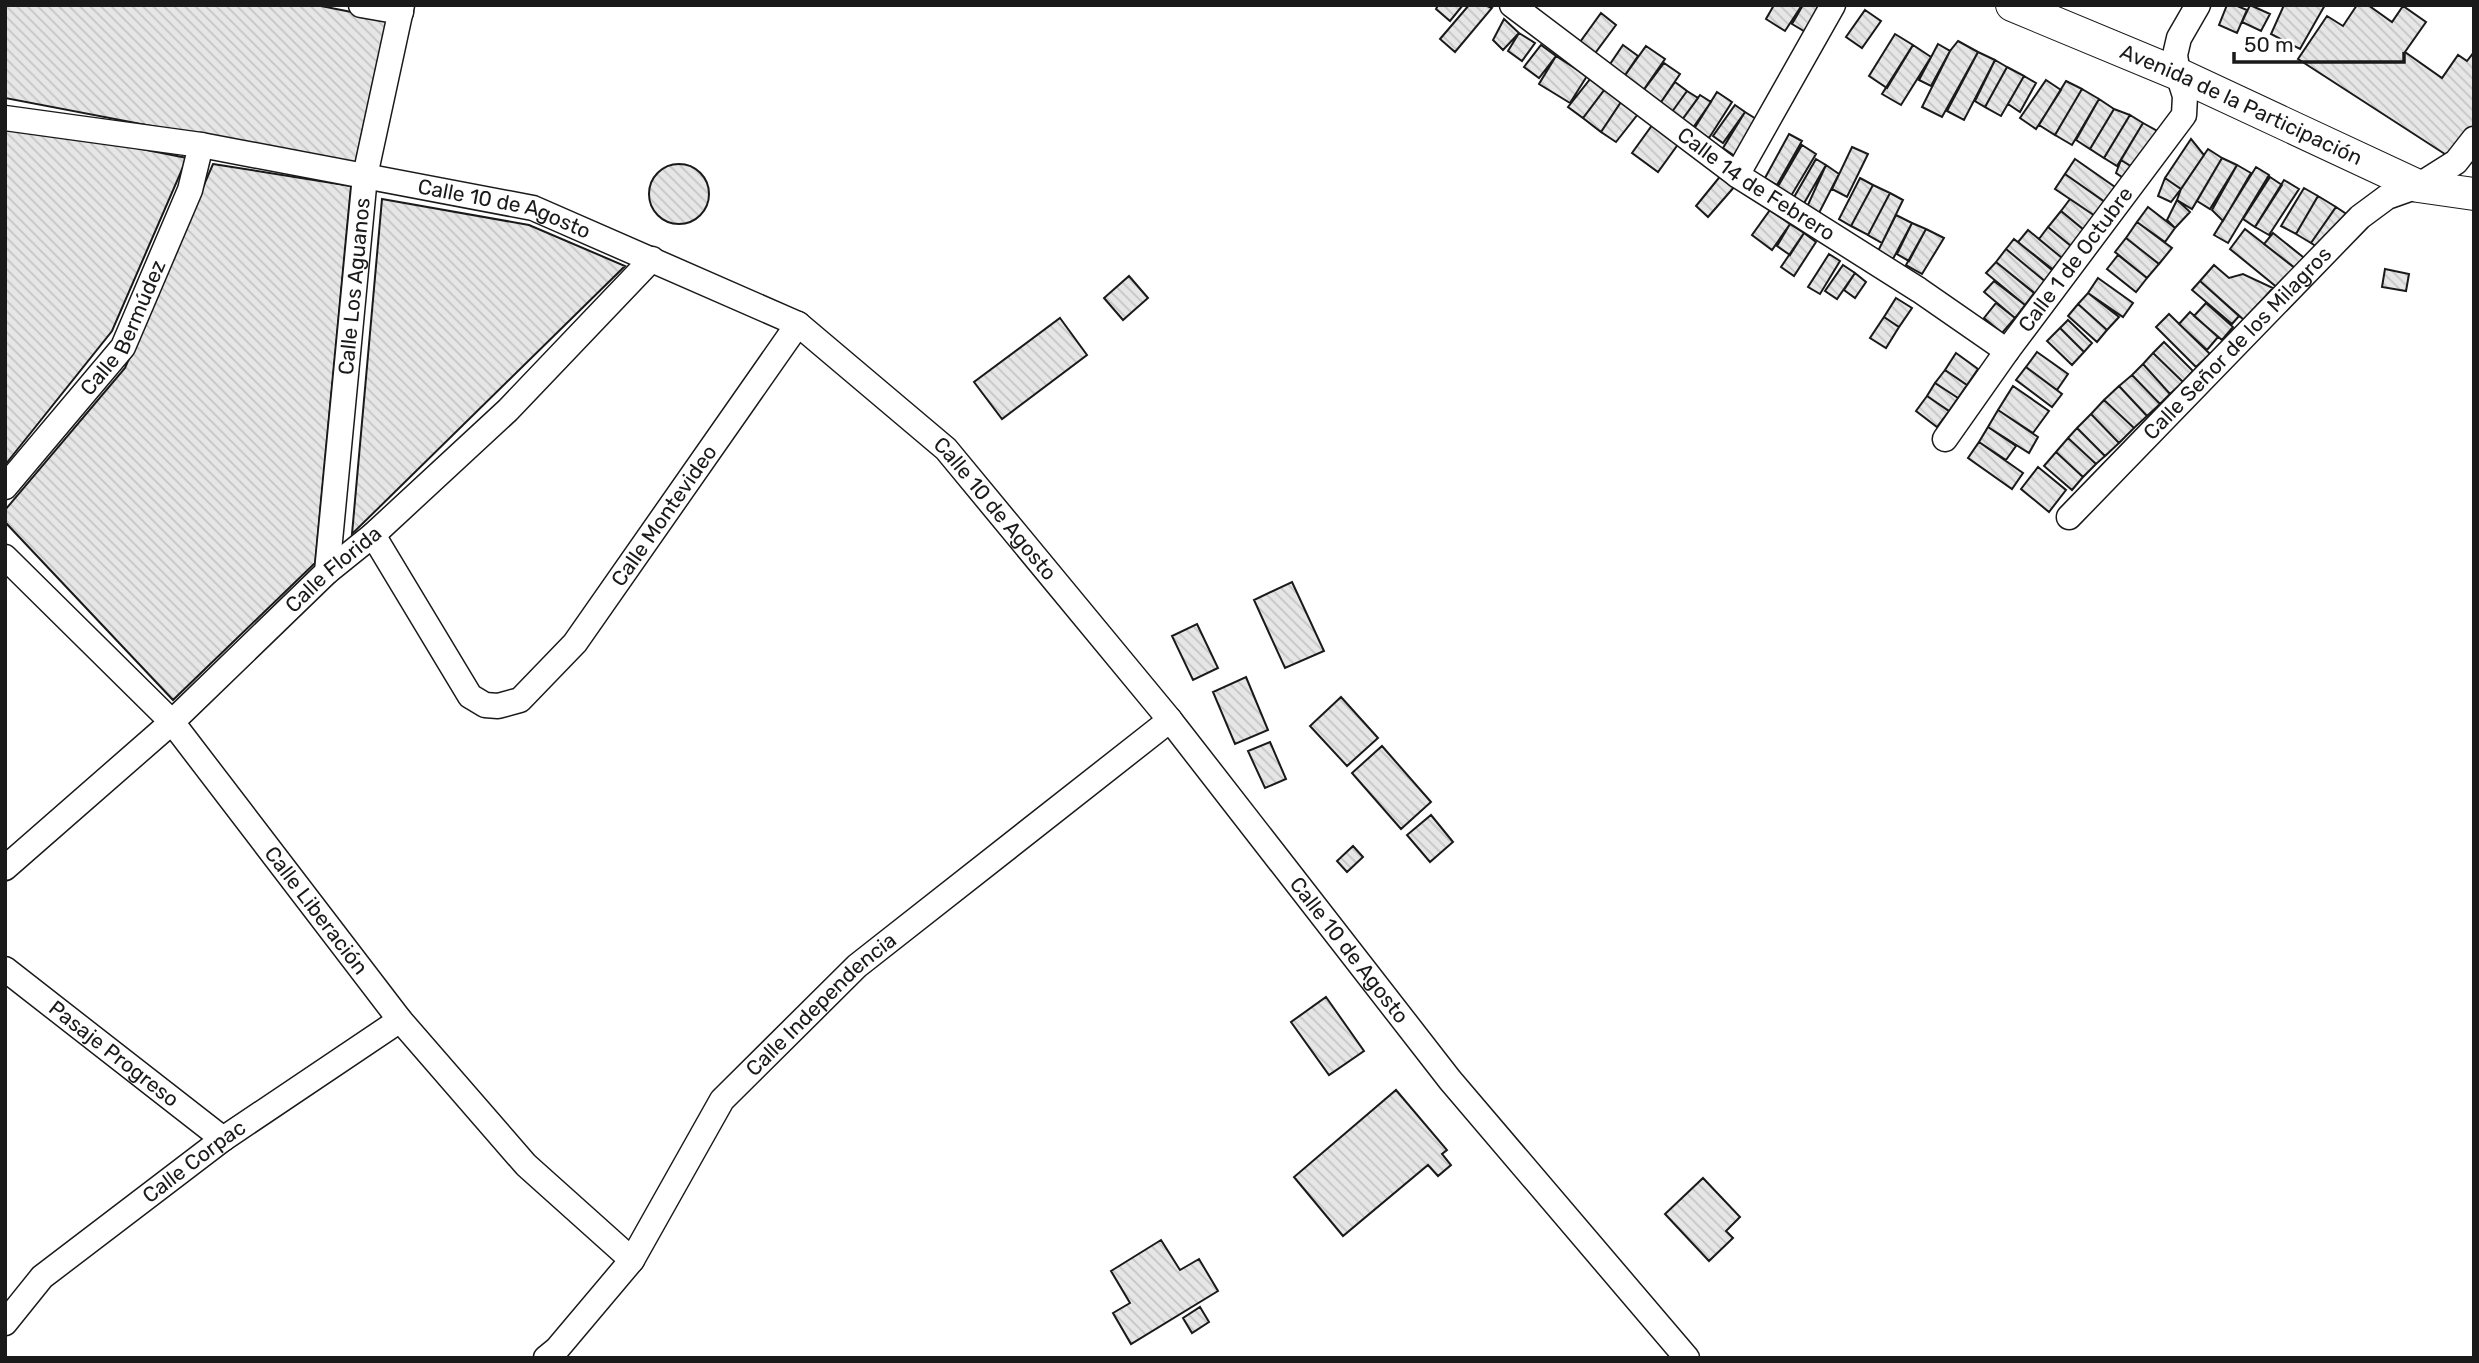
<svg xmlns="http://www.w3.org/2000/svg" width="2479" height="1363" viewBox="0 0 2479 1363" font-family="Rubik,sans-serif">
  <defs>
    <pattern id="building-back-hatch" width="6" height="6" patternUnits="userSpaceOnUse" patternTransform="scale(1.75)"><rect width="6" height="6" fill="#e6e6e6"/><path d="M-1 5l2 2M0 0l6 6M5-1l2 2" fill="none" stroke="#c5c5c5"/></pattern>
  </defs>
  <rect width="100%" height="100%" fill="#fff"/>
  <!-- building -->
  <path fill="url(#building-back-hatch)" stroke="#1a1a1a" stroke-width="2" d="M5 5H316L387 19 355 165 5 98Z
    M1438 5H1463L1450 21 1436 9Z
    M1469 5H1485L1492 8 1455 52 1440 39Z
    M1774 5H1802L1785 31 1766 19Z
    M1803 5H1825L1809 34 1792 24Z
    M2227 5H2235L2247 10 2237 33 2219 25Z
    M2250 5 2270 14 2261 31 2242 22Z
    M2284 5H2325L2300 49 2271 34Z
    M2357 5H2368L2392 22 2403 6 2426 22 2405 52 2442 78 2458 55 2467 61 2474 52V125L2451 158 2298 59 2327 16 2343 26Z
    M1865 10 1881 21 1862 48 1846 37Z
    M1601 13 1616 25 1590 60 1575 49Z
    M1504 19 1519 33 1503 50 1493 40Z
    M1519 33 1535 43 1522 61 1508 51Z
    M1895 34 1913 45 1887 88 1869 76Z
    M1958 41 1978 52 1942 117 1922 107 1950 51Z
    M1938 44 1950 51 1931 86 1919 80Z
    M1541 45 1556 56 1539 78 1524 67Z
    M1623 45 1638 56 1621 81 1606 70Z
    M1913 45 1931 57 1901 105 1882 94Z
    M1646 46 1665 59 1640 95 1621 81Z
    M1978 52 1995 60 1964 120 1947 111Z
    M1556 56 1587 76 1570 103 1539 84Z
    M1995 60 2007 67 1985 107 1975 101Z
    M1664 63 1680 74 1657 108 1640 95Z
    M2007 67 2024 76 2001 116 1985 107Z
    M2024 76 2036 83 2020 112 2008 104Z
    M1591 78 1605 89 1583 118 1568 107Z
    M2046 80 2061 90 2036 129 2020 118Z
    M2066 81 2082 89 2055 135 2039 125Z
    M1675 82 1687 91 1669 116 1657 108Z
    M1605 89 1621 102 1601 132 1583 118Z
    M2082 89 2099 99 2072 145 2055 135Z
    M1687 91 1698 98 1679 124 1669 116Z
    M1717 92 1732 102 1709 138 1694 129Z
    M1700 95 1711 102 1690 132 1679 124Z
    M2099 99 2114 109 2090 149 2076 140Z
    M1621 102 1638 114 1616 142 1601 132Z
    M1735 105 1745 112 1723 143 1713 136Z
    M2114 109 2130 115 2104 158 2090 149Z
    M1745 112 1761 122 1739 159 1723 148Z
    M2130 115 2143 123 2117 166 2104 158Z
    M5 122 187 158 112 331 5 465Z
    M2143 123 2159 132 2137 170 2121 160Z
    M1653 124 1679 143 1658 172 1632 153Z
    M1789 134 1802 141 1777 185 1765 178Z
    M2191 139 2204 155 2181 189 2165 178Z
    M1802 145 1816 154 1791 196 1777 188Z
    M1852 147 1868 154 1847 197 1832 189Z
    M2208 149 2222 158 2192 209 2177 200 2181 189Z
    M2222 158 2237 165 2210 209 2197 201Z
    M1816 159 1826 165 1803 205 1793 199Z
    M2075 159 2115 187 2105 202 2065 174Z
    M2121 160 2137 170 2128 181 2116 173Z
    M213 164 351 186 315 563 173 700 5 522V510L125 368Z
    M649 194a30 30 0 1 1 60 0a30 30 0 1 1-60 0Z
    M1826 165 1839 174 1819 213 1807 207Z
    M2237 165 2251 173 2223 221 2212 210Z
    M2256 167 2269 175 2228 243 2214 235Z
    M1722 174 1735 186 1708 217 1696 206Z
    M2065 174 2105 202 2095 216 2055 189Z
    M2270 177 2282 185 2255 227 2243 219Z
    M1860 178 1873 185 1851 226 1839 219Z
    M2165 178 2181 189 2171 202 2158 196Z
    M2284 180 2299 189 2269 235 2255 227Z
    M1873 185 1890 193 1868 235 1851 226Z
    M2304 188 2318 196 2296 234 2281 226Z
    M1890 193 1903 200 1882 243 1868 235Z
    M2318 196 2336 207 2311 243 2296 234Z
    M382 199 529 225 625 266 352 534Z
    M2070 199 2095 216 2084 230 2061 211Z
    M2177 200 2190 212 2175 228 2167 220Z
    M2148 207 2175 228 2165 242 2137 222Z
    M2336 207 2348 215 2322 250 2311 243Z
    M1770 210 1790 224 1772 250 1752 235Z
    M2061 211 2084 230 2071 246 2048 227Z
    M1896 215 1912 223 1893 259 1878 251Z
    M2137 222 2172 248 2159 264 2126 238Z
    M1912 223 1926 229 1909 261 1897 254Z
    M1790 224 1804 233 1790 255 1777 246Z
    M2048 227 2071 246 2062 258 2039 239Z
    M1926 229 1944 238 1922 274 1906 265Z
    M2245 229 2300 272 2284 293 2230 249Z
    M2028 230 2062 258 2052 270 2018 242Z
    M1804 233 1816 242 1794 276 1781 267Z
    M2273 233 2308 261 2300 272 2264 244Z
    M2126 238 2159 264 2147 278 2115 252Z
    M2014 239 2056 272 2047 283 2006 249Z
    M2006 249 2047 283 2037 295 1996 262Z
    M1829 254 1840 261 1820 294 1808 287Z
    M2118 255 2147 278 2136 292 2107 269Z
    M1996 262 2034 293 2025 305 1986 273Z
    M1843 265 1855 273 1837 299 1825 291Z
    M2214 265 2229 278 2243 274 2273 288 2244 320 2200 281Z
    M2385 269 2409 274 2406 291 2382 287Z
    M1855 273 1866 282 1855 298 1844 290Z
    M1129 276 1148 298 1123 320 1104 298Z
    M2098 278 2133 303 2123 317 2088 293Z
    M1994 281 2025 305 2015 318 1984 292Z
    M2200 281 2239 316 2232 324 2192 290Z
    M2088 293 2119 317 2107 330 2078 304Z
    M1896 298 1912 308 1899 327 1884 317Z
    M1996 303 2015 318 2002 333 1984 318Z
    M2206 303 2233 327 2222 340 2194 316Z
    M2078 304 2107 330 2097 342 2068 316Z
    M2190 312 2218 337 2207 350 2179 324Z
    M2169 314 2210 354 2196 367 2156 327Z
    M1884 317 1899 327 1886 348 1870 338Z
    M1060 318 1087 355 1002 419 974 382Z
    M2068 320 2092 343 2084 352 2060 328Z
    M2060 328 2084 352 2072 365 2047 341Z
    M2164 342 2193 371 2183 382 2153 353Z
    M2037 352 2068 374 2057 390 2026 367Z
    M1956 353 1978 369 1967 385 1945 370Z
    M2153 353 2183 382 2170 394 2143 364Z
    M2143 364 2170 394 2160 404 2132 375Z
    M2026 367 2062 394 2052 407 2016 380Z
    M1945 370 1967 385 1958 398 1935 383Z
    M2132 375 2160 404 2147 416 2119 386Z
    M1935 383 1958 398 1949 411 1927 396Z
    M2013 386 2049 411 2033 433 1998 410Z
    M2119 386 2147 416 2134 428 2104 400Z
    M1927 396 1949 411 1937 427 1916 411Z
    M2104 400 2134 428 2119 443 2091 414Z
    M1998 410 2038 437 2029 453 1988 427Z
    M2091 414 2119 443 2105 456 2077 428Z
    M1988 427 2016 446 2006 460 1979 442Z
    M2077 428 2105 456 2096 464 2068 438Z
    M2068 438 2096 464 2083 477 2056 452Z
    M1979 442 2023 473 2012 489 1968 458Z
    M2056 452 2083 477 2072 490 2044 466Z
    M2038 467 2066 490 2049 512 2021 489Z
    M1292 582 1324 651 1285 668 1254 600Z
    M1197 624 1218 668 1193 680 1172 636Z
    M1246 677 1268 730 1235 744 1213 692Z
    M1341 697 1378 738 1347 766 1310 726Z
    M1270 742 1286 779 1265 788 1248 751Z
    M1382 746 1431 802 1401 829 1352 773Z
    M1431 815 1453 842 1430 862 1407 835Z
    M1353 846 1363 857 1347 872 1337 861Z
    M1326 997 1364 1051 1329 1075 1291 1022Z
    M1396 1090 1447 1150 1442 1154 1451 1165 1438 1176 1428 1165 1343 1236 1294 1177Z
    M1703 1178 1740 1217 1726 1231 1733 1238 1709 1261 1665 1214Z
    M1161 1240 1180 1270 1199 1259 1218 1291 1131 1344 1113 1313 1130 1303 1111 1271Z
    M1200 1307 1209 1322 1192 1333 1183 1318Z"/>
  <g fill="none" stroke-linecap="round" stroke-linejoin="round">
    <defs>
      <g id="minor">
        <path d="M361 5 401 12"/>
        <path id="s1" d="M1512 5 1737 175 1919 290 2007 351"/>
        <path id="s2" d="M5 118 201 145 533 208 798 324 946 449 1170 720 1450 1080 1687 1358"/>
        <path d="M1737 175 1833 5"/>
        <path id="s3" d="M1945 439 2007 351 2184 115 2185 96 2178 74 2175 55 2179 38 2198 5"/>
        <path id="s4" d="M5 487 123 347 190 190 201 145"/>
        <path id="s5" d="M2069 517 2360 217 2387 197 2418 186 2456 162 2474 139"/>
        <path id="s6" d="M373 535 470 696 485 705 498 706 520 700 575 643 798 324"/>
        <path id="s7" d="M5 557 172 722 400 1020 526 1165 632 1260"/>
        <path id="s8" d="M327 572 365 176 402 5"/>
        <path id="s9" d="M5 868 172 722 327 572 373 535 508 410 652 259"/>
        <path id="s10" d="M5 969 223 1139"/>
        <path id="s11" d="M5 1323 42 1277 223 1139 400 1020"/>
        <path id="s12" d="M546 1358 557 1349 632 1260 722 1100 857 966 1170 720"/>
      </g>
      <g id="major">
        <path id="s13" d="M2012 5 2178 74 2418 186 2474 194"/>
      </g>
    </defs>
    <!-- minor casing -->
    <use href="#minor" stroke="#1a1a1a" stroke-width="27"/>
    <!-- major casing -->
    <use href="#major" stroke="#1a1a1a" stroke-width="34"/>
    <!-- minor -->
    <use href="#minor" stroke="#fff" stroke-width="24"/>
    <!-- major -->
    <use href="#major" stroke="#fff" stroke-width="32"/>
  </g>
  <g text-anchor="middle" stroke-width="5" stroke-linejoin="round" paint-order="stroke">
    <!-- street labels -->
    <g font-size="21" fill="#1a1a1a" stroke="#fff">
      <text dy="7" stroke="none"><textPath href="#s13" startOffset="250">Avenida de la Participación</textPath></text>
      <text dy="7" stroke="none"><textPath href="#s1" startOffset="303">Calle 14 de Febrero</textPath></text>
      <text dy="7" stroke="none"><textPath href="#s2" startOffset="508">Calle 10 de Agosto</textPath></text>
      <text dy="7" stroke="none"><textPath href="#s3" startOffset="222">Calle 1 de Octubre</textPath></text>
      <text dy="7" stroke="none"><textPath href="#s8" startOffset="287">Calle Los Aguanos</textPath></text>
      <text dy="7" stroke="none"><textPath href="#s4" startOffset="200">Calle Bermúdez</textPath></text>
      <text dy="7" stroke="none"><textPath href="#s5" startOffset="242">Calle Señor de los Milagros</textPath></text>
      <text dy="7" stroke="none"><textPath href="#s2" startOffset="1096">Calle 10 de Agosto</textPath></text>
      <text dy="7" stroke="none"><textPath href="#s6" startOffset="476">Calle Montevideo</textPath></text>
      <text dy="7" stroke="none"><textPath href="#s9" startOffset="444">Calle Florida</textPath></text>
      <text dy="7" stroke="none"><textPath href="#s7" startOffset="472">Calle Liberación</textPath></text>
      <text dy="7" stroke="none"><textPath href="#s2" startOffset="1662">Calle 10 de Agosto</textPath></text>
      <text dy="7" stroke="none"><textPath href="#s12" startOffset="452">Calle Independencia</textPath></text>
      <text dy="7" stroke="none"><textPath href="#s10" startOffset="138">Pasaje Progreso</textPath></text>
      <text dy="7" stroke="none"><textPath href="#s11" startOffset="250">Calle Corpac</textPath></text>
    </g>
  </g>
  <!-- border -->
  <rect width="2479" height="1363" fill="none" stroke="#1a1a1a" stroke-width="14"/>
  <!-- scale -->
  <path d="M2234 52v10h170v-10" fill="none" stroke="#1a1a1a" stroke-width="3.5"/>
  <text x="2244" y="52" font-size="21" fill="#1a1a1a" stroke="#ffffff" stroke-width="5" paint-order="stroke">50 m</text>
</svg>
